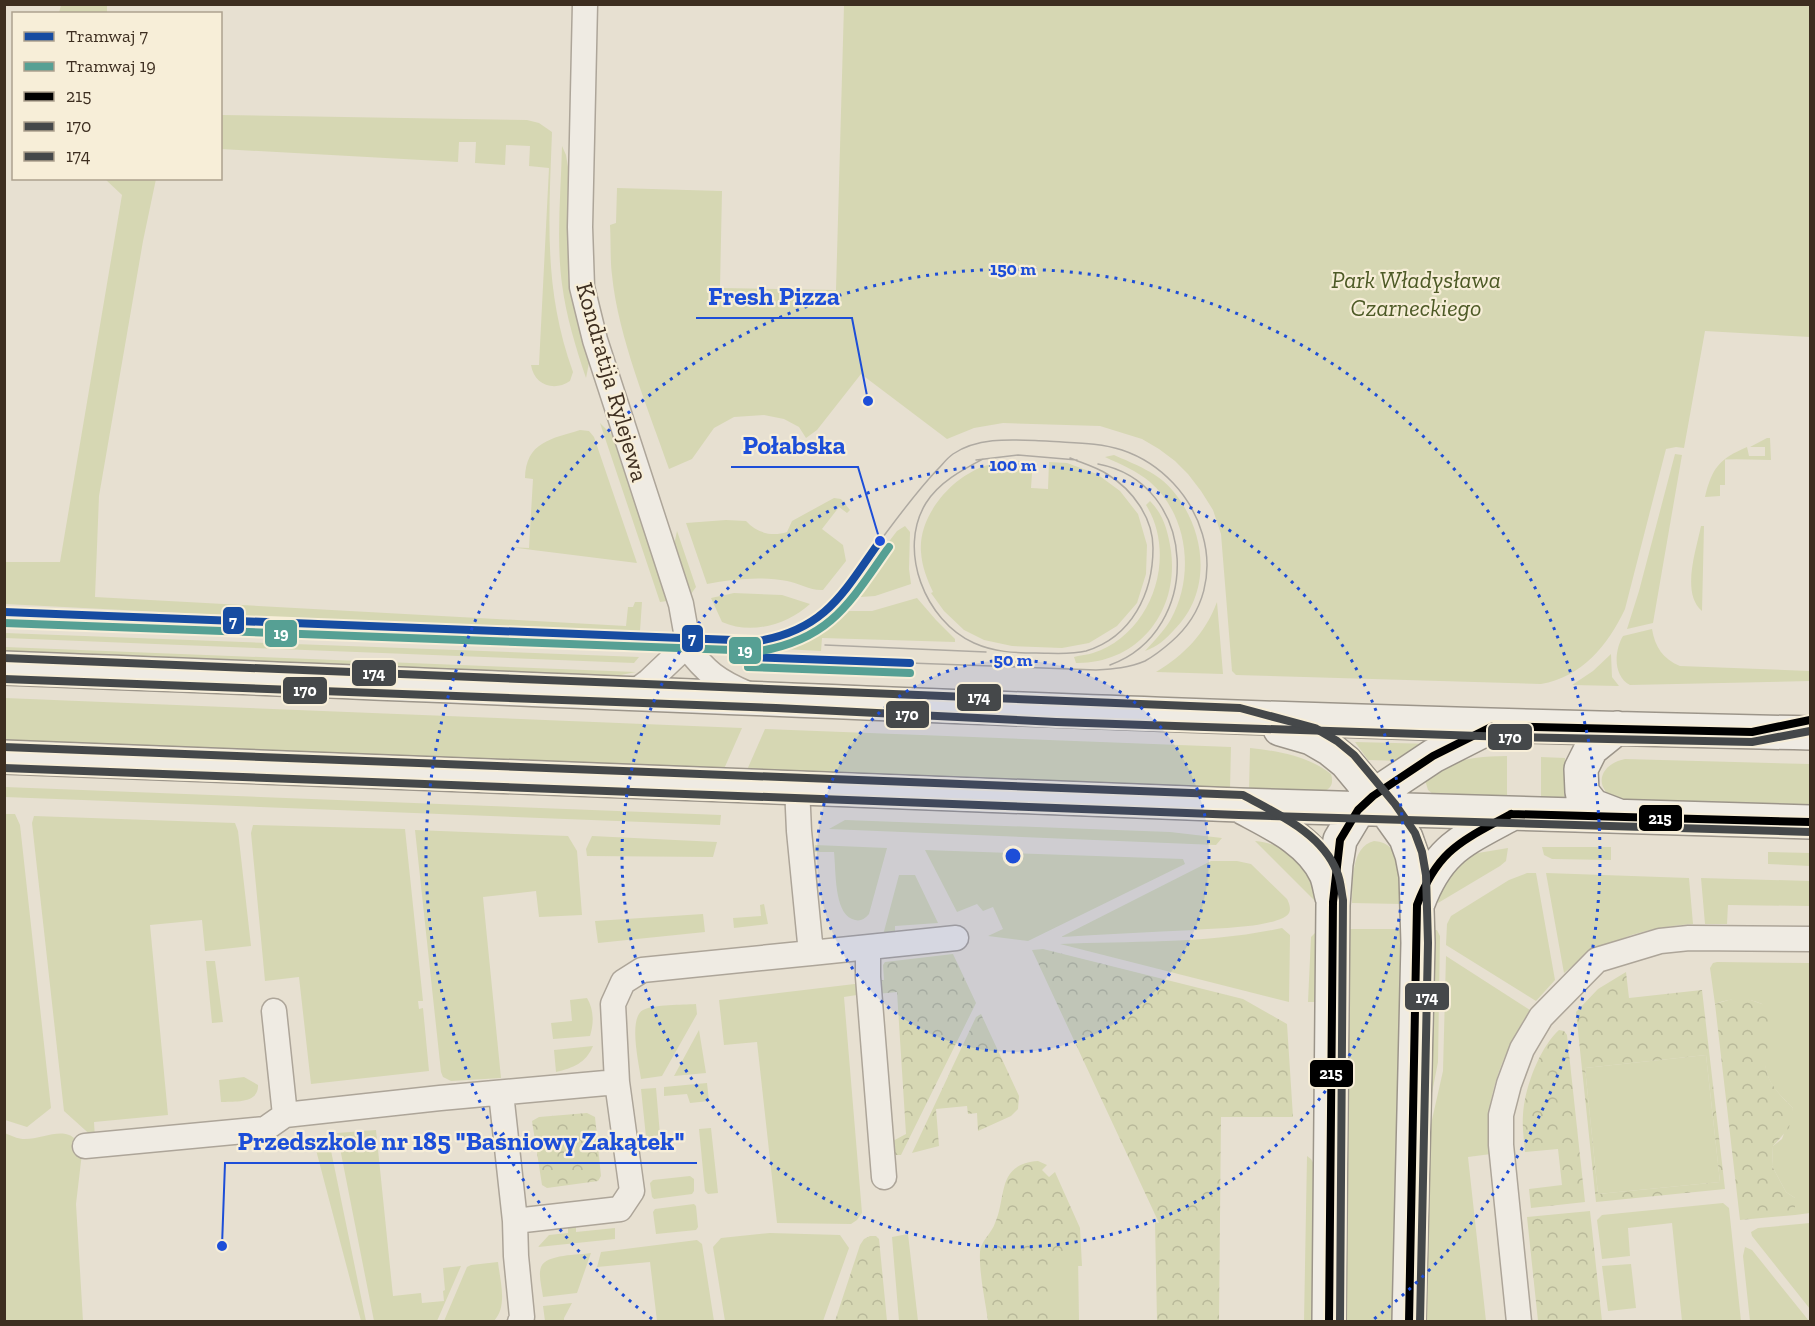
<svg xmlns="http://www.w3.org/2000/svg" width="1815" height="1326" viewBox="0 0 1815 1326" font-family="'Zilla Slab',serif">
  <defs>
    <pattern id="forest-crowns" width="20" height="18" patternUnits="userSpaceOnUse" patternTransform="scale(1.5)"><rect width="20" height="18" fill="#d6d7b3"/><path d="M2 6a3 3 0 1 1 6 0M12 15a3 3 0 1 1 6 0" fill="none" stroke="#b9b99a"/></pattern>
  </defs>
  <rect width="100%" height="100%" fill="#e7e0d1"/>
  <!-- green -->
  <path fill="#d6d7b3" d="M61 5H107V13H59Z
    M844 5H1810V337L1705 331 1684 448 1676 447 1666 449 1625 609C1608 645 1582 677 1541 684L1236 675 1232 671 1221 534 1213 510 1201 491 1188 474 1175 461 1159 449 1142 439 1100 426 1003 423 974 428 947 439 861 374 817 430 806 438 799 427 784 419 764 415 734 417 714 428 692 459 669 469C649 411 618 337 612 275 610 259 611 241 610 225L616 223 617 188 722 191 720 288 836 290Z
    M221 115 527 120 539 123 552 132C549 217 543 289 573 372L570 381C554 392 534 385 531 365H539L549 168 529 166 530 146 506 145 505 165 475 163 476 142H459L458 162 221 149Z
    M562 146 566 155 569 173 568 275 575 311 589 363 586 378C576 348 566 316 562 284 556 239 561 192 562 146Z
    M105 179H156L143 241 99 496 95 597 626 626 628 607H633L635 602H642L640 631 340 621 5 604V562H60L122 195Z
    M600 423 612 435 667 601 660 602Z
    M580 430 589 431 594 437 637 563 509 547 529 548 533 479 525 478C526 442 551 439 580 430Z
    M1767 438H1770L1771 460 1725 459V485H1720V496L1705 497C1712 468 1719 459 1747 447L1749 456H1765V447H1750Z
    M1675 454 1682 455 1653 623 1627 629 1639 591Z
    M1114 455C1134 464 1159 473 1173 491 1206 530 1213 592 1174 630 1166 639 1157 647 1145 651 1154 641 1164 631 1171 619 1195 575 1188 515 1150 482 1137 471 1120 464 1105 457Z
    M1006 461H1032V466H1028V472L1032 473 1031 488 1048 489 1049 462 1067 463 1097 474 1120 491 1138 514 1147 545 1146 574 1137 603 1117 626 1089 643 1062 648 1012 646 984 640 964 630 944 611 931 593 933 592C927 579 922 567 921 552 918 515 953 475 988 465 994 463 1000 463 1006 461Z
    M834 498 841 499 850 510 847 513 839 507 822 529 843 545 846 561 823 590C811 591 799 583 787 581 760 576 733 579 707 584L686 523 726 520 746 521C757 533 772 537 787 532L792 521Z
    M1150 501C1164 515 1168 532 1171 551 1179 612 1138 664 1076 663L1074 657C1081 655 1087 655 1093 653 1152 634 1178 556 1146 505Z
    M905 526 910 532 909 569 911 584 875 596 846 598 897 531Z
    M1701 526H1704L1702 611C1681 593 1696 551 1701 526Z
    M677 531 696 587 691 594 674 545Z
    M734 593 782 595 810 604C787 625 751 635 722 622L711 598Z
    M917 598 936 620 955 639V642L822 638 821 651 783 649 782 647 816 630 835 611H872Z
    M1217 602 1223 674 1156 672C1184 655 1205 634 1217 602Z
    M1652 629C1655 647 1663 659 1680 666L1810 671V681L1630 685C1613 676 1614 651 1623 636Z
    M5 633 639 657 634 663 5 638Z
    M5 647 636 672 616 676 5 653Z
    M1611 654 1612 677 1619 686 1572 685 1593 671Z
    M5 698 742 728 724 769 5 740Z
    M765 729 1231 747 1230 789 747 770Z
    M1355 742 1434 744 1401 761 1368 760Z
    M1250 748C1278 751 1308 756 1331 774 1334 783 1331 790 1321 792L1249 790Z
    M1507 756V797L1433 794 1428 790 1425 780C1456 758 1470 757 1507 756Z
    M1541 757 1565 758 1564 799 1541 798Z
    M1625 759 1810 764V806L1618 800C1592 789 1599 764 1625 759Z
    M5 787 721 815 720 825 5 797Z
    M5 814H15L20 825 51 1108 27 1127 5 1120Z
    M34 816 235 823 238 831 251 946 205 951 202 920 150 925 168 1115 94 1122 95 1139 64 1111 32 823Z
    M845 820 1170 832 1222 838 1216 845 829 829Z
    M253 825 405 829 423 1001H418L419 1009 423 1008 429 1071 311 1084 299 977 265 981 251 833Z
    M415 830 568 836 577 851 582 915 539 917 536 891 483 897 501 1078 451 1081 443 1077 441 1072Z
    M592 836 717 842 713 857 587 856 586 849Z
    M1255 841C1292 845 1311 866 1316 902Z
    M1374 841C1405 843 1400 881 1402 904L1352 903C1353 883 1350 847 1374 841Z
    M815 845 887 848 869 914C864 920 859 922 852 919 834 912 836 870 834 852H814Z
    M1542 847H1611V860L1552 859 1544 855Z
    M1508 848 1506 861 1500 866 1438 903 1440 889 1444 878 1472 854Z
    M925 850 1183 859 1185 864 1028 941 988 936 1003 929 993 907 983 911 977 904 957 912Z
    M1768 852 1810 853V866L1768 864Z
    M1211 861H1237L1251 864 1287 899C1291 907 1292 914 1283 918 1261 928 1219 928 1195 930 1150 932 1106 934 1061 937Z
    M1527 873H1536L1555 980 1536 1001 1446 945 1447 924 1451 916 1509 880Z
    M1546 873 1689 878 1693 924C1644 927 1602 941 1564 973Z
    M899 875H915L938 923 895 926V937L883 935Z
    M1701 878 1810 881V906L1728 905 1727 924H1705Z
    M764 904 768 924 734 928 733 918 761 916 760 905Z
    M703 914 705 932 598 943 595 921Z
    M1282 928 1290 935 1289 1002 1060 944C1133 941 1210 944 1282 928Z
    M1349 929H1403L1395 1321 1339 1322Z
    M1434 930H1437L1440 936 1438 1062 1430 1103Z
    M1320 932 1319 1002H1308L1311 937 1315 933Z
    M1446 956 1530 1010C1510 1041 1490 1083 1489 1120 1488 1132 1490 1143 1491 1154L1468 1157 1486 1321 1427 1322 1429 1133 1443 1071Z
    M206 961H215L223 1022 212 1023Z
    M1717 962 1810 963V1213L1795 1215V1198L1786 1192 1772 1166 1773 1146 1782 1139 1793 1108C1784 1099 1774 1090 1769 1079 1760 1057 1764 1027 1762 1004 1746 997 1732 998 1715 1004L1710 968 1713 963Z
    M863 983V994L844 997 862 1213 857 1220 851 1224 777 1223 757 1042 724 1045 719 1000Z
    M587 998C594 1010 594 1023 590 1036L553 1039 551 1023 572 1021 570 1000Z
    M696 1004 697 1014 662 1076 641 1079C639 1064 628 1018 643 1010 655 1004 682 1005 696 1004Z
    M699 1030 706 1073 674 1076Z
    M593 1046C586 1063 573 1068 556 1072L554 1050Z
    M1706 1055 1720 1182 1598 1194 1585 1068Z
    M244 1077 258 1085C259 1104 234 1101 221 1102L219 1080Z
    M707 1083 709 1101 690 1103 687 1094 664 1096V1087Z
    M656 1088 660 1135 646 1137 641 1089Z
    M711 1128 718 1193 708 1194 705 1191 699 1129Z
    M376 1130 393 1296 421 1293 422 1303 444 1301 443 1291 445 1290 443 1268 461 1266 437 1321H374L337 1133Z
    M4 1133C10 1135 18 1139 23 1139 46 1140 73 1119 82 1153L76 1204 83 1321H5Z
    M328 1136 366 1321H361L316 1150Z
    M1307 1156 1311 1159 1316 1168 1314 1321 1304 1322Z
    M690 1176 694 1179V1191L692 1194 654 1199 652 1197 650 1183 653 1180Z
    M1723 1203 1729 1208 1741 1321H1682L1672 1223 1628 1228 1630 1256 1602 1259 1597 1220 1602 1215Z
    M694 1204 696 1206 698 1227 696 1230 656 1234 653 1212 655 1209Z
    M576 1223V1232L615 1228V1239L538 1247 549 1235 568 1233V1224Z
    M1810 1223V1309L1752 1236 1751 1232 1758 1228Z
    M770 1233 840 1235 849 1248 823 1321H725L713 1247 721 1238Z
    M908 1234 918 1321H899L892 1237Z
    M697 1240 702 1244 714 1321H657L650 1262 597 1267 601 1252Z
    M1745 1247 1752 1250 1809 1321H1750L1743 1256Z
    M591 1253 577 1293 543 1297C542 1288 538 1275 541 1267 546 1254 579 1255 591 1253Z
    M1051 1256H1078L1079 1321H1051Z
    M498 1262C500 1281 508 1306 494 1321H444L467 1267 471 1265Z
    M1631 1264 1636 1308 1608 1311 1602 1266Z
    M572 1303 564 1318V1321H545L543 1306Z"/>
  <!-- forest -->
  <path fill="url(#forest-crowns)" fill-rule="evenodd" d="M1043 949 1243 999 1287 1024 1293 1117H1221L1219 1321H1157L1155 1222 1159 1223 1032 950Z
    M953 954 976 1003 901 1155H893L889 1143 906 1134 897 992 877 994 876 981 884 980 883 965 885 962Z
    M1626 972 1629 998 1702 990 1725 1189 1596 1202 1576 1012 1598 989ZM1706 1055 1720 1182 1598 1194 1585 1068Z
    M1745 998 1762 1004C1765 1010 1771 1019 1771 1026 1771 1040 1764 1055 1766 1069 1769 1085 1782 1097 1793 1108L1789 1128 1773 1146 1772 1166 1786 1192 1795 1198V1215L1740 1220 1715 1004 1732 999Z
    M981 1014 1019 1096 1018 1109 1011 1116 978 1131 977 1113 968 1114 967 1106 936 1109 939 1146 912 1153 976 1017Z
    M1559 1030 1564 1031 1567 1035 1585 1202 1531 1208 1529 1189 1562 1185 1558 1149 1525 1152C1524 1140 1522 1127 1523 1115 1524 1089 1540 1047 1559 1030Z
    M587 1113 595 1117 601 1176 598 1181 547 1188 542 1185 532 1121 539 1117Z
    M1038 1161 1047 1165 1042 1170 1049 1177 1055 1172 1080 1228 1082 1266H1078V1256H1051V1321H988C985 1299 979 1274 980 1252 980 1242 992 1233 995 1223 1007 1197 996 1164 1038 1161Z
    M1590 1211 1602 1321H1538L1527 1217Z
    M870 1236H876L879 1239 887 1321H835L860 1245 864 1239Z"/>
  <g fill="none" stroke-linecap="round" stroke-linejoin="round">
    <defs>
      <path id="street" d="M585 4 580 227 582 287 595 340 681 604 686 632V646
        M633 693 649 681 686 646C706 672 717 681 748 694
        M868 948V977L884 1177
        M811 953 956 938
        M274 1011 285 1115
        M501 1093 515 1221 516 1256 522 1317 520 1322
        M85 1146 265 1129 285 1115 440 1098 617 1082
        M515 1221 620 1209 632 1191 617 1082 613 1004 623 982 642 970 811 953 799 831 797 787
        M1519 1322 1501 1145V1115L1509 1084 1522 1049 1541 1017 1597 960 1660 941 1689 938 1810 939"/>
      <path id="secondary" d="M4 668C606 691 1208 721 1810 733
        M1617 728 1591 749 1581 769 1582 792 1593 806 1619 816
        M1280 729 1311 738 1330 749 1346 762 1386 810 1406 838 1412 855 1416 876 1418 943 1409 1322
        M4 757 1239 805 1810 822
        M1244 808C1274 824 1311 841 1326 874 1329 881 1330 890 1332 897
        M1418 903C1439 848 1462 841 1511 814
        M1329 1322 1333 905 1336 864 1340 840 1358 810 1373 796 1433 756 1488 728"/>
    </defs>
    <!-- street casing -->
    <use href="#street" stroke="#ada599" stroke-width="27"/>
    <!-- secondary casing -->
    <use href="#secondary" stroke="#9c958a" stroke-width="36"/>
    <!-- street -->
    <use href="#street" stroke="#efebe3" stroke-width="24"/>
    <!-- secondary -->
    <use href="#secondary" stroke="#efebe3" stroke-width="33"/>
    <!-- tram -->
    <path stroke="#afaaa2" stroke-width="1.5" d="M983 459C962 470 939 482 926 503 897 550 925 621 974 643 994 652 1014 653 1036 653 1052 653 1070 655 1086 651 1132 637 1153 593 1153 548 1153 518 1133 490 1107 474 1096 467 1082 463 1070 458
      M976 460 1018 455 1077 460
      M1098 464C1199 483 1204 631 1110 665
      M880 541C898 517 916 492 937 470 942 465 947 458 953 454 980 436 1015 440 1046 441 1071 443 1098 442 1122 450 1202 477 1240 583 1171 642 1163 649 1154 656 1145 661 1129 668 1113 669 1096 670L910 663
      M825 645 986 652"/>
    <defs>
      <path id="bus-1" d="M1511 814 1810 822
        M1329 1322 1333 902 1340 840 1358 810 1373 796 1433 756 1493 726 1752 732 1810 720
        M1409 1322 1417 905C1438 849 1462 841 1511 814"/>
      <path id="bus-2" d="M4 679 776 708 1056 722 1510 737 1752 742 1810 731
        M4 768 1239 815 1810 832"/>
      <path id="bus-3" d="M4 658 1240 708 1315 728 1337 741 1354 755 1395 804 1415 833 1422 852 1426 875 1428 943 1420 1322
        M4 747 1243 795C1277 814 1322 833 1337 872 1341 881 1341 891 1343 900L1340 1322"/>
    </defs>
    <!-- bus-1 casing -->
    <use href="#bus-1" stroke="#f7eed8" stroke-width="12"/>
    <!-- bus-2 casing -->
    <use href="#bus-2" stroke="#f7eed8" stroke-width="12"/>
    <!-- bus-3 casing -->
    <use href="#bus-3" stroke="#f7eed8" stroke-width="12"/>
    <!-- bus-1 -->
    <use href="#bus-1" stroke="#000" stroke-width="8"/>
    <!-- bus-2 -->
    <use href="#bus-2" stroke="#45484a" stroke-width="8"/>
    <!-- bus-3 -->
    <use href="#bus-3" stroke="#45484a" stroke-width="8"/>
    <defs>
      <path id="tram-1" d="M4 612 759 641C826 629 843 593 880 541
        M748 657 910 663"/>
      <path id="tram-2" d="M4 623 760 651C831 639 850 602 889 547
        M748 667 910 673"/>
    </defs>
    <!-- tram-1 casing -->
    <use href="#tram-1" stroke="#f7eed8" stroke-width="12"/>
    <!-- tram-2 casing -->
    <use href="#tram-2" stroke="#f7eed8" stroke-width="12"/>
    <!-- tram-1 -->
    <use href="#tram-1" stroke="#174ca1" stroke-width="8"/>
    <!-- tram-2 -->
    <use href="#tram-2" stroke="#56a094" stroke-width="8"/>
  </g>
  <!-- distance rings -->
  <circle cx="1013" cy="856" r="196" fill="#1d4ed8" fill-opacity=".12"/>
  <g fill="none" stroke="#1d4ed8" stroke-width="3" stroke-dasharray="3 6">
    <circle cx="1013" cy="856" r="196"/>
    <circle cx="1013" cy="856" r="391"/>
    <path d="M652 1319A587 587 0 1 1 1374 1319"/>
  </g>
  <g text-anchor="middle" stroke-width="4.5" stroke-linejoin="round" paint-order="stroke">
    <!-- park labels -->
    <g font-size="24" font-style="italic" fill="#4d5a26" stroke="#f7eed8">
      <text x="1416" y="288">Park Władysława<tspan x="1416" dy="28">Czarneckiego</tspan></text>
    </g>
    <!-- street labels -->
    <g font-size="24" fill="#3d2e20" stroke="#f7eed8">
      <text transform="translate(612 382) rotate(74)" y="8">Kondratija Rylejewa</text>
    </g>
  </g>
  <circle cx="1013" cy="856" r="9" fill="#1d4ed8" stroke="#f7eed8" stroke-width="3"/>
  <g font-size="18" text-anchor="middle" font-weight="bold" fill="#1d4ed8" stroke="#f7eed8" stroke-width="4.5" stroke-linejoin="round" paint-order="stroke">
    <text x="1013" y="275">150 m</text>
    <text x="1013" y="471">100 m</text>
    <text x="1013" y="666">50 m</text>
  </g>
  <!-- callouts -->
  <path fill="none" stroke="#1d4ed8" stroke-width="2" d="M868 401L852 318H696M880 541L858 467H731M222 1246L225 1163H697"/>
  <g fill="#1d4ed8" stroke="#f7eed8" stroke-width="2">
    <circle cx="868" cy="401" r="6"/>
    <circle cx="880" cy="541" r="6"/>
    <circle cx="222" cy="1246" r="6"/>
  </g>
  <g font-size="26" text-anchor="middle" font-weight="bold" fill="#1d4ed8" stroke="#f7eed8" stroke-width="4.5" stroke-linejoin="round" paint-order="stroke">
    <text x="774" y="305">Fresh Pizza</text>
    <text x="794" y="454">Połabska</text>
    <text x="461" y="1150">Przedszkole nr 185 "Baśniowy Zakątek"</text>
  </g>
  <g stroke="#f7eed8" stroke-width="2">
    <rect x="222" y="606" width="23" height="29" rx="6" fill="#174ca1"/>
    <rect x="264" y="619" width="34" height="29" rx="6" fill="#56a094"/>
    <rect x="681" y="624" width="23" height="29" rx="6" fill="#174ca1"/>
    <rect x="728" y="636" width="34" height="29" rx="6" fill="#56a094"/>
    <rect x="351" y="659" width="46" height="28" rx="6" fill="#45484a"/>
    <rect x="282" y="676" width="46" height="29" rx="6" fill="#45484a"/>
    <rect x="956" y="683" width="46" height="29" rx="6" fill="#45484a"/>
    <rect x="885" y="700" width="45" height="29" rx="6" fill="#45484a"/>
    <rect x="1487" y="723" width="46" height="28" rx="6" fill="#45484a"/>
    <rect x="1638" y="804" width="45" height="28" rx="6" fill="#000"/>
    <rect x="1404" y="982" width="46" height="29" rx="6" fill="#45484a"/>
    <rect x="1309" y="1059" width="45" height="29" rx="6" fill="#000"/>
  </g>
  <g font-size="16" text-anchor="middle" font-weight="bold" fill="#fff">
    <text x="233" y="627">7</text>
    <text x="281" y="639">19</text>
    <text x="692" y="644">7</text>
    <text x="745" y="656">19</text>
    <text x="374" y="679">174</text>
    <text x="305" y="696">170</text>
    <text x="979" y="703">174</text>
    <text x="907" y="720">170</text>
    <text x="1510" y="743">170</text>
    <text x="1660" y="824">215</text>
    <text x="1427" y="1003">174</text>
    <text x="1331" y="1079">215</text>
  </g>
  <!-- border -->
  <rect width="1815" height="1326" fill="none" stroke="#3d2e20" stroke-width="12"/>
  <!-- legend -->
  <rect x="12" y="12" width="210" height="168" fill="#f7eed8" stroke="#ada18e" stroke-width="1.5"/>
  <rect x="24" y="32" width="30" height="9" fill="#174ca1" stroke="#ada18e" stroke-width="1.5"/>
  <text x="66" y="42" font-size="18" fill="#3d2e20">Tramwaj 7</text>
  <rect x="24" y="62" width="30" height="9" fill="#56a094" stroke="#ada18e" stroke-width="1.5"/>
  <text x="66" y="72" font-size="18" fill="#3d2e20">Tramwaj 19</text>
  <rect x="24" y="92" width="30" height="9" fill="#000000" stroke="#ada18e" stroke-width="1.5"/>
  <text x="66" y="102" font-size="18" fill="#3d2e20">215</text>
  <rect x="24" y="122" width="30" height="9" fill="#45484a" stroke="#ada18e" stroke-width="1.5"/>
  <text x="66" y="132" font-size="18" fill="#3d2e20">170</text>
  <rect x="24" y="152" width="30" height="9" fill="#45484a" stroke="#ada18e" stroke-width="1.5"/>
  <text x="66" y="162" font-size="18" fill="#3d2e20">174</text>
</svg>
